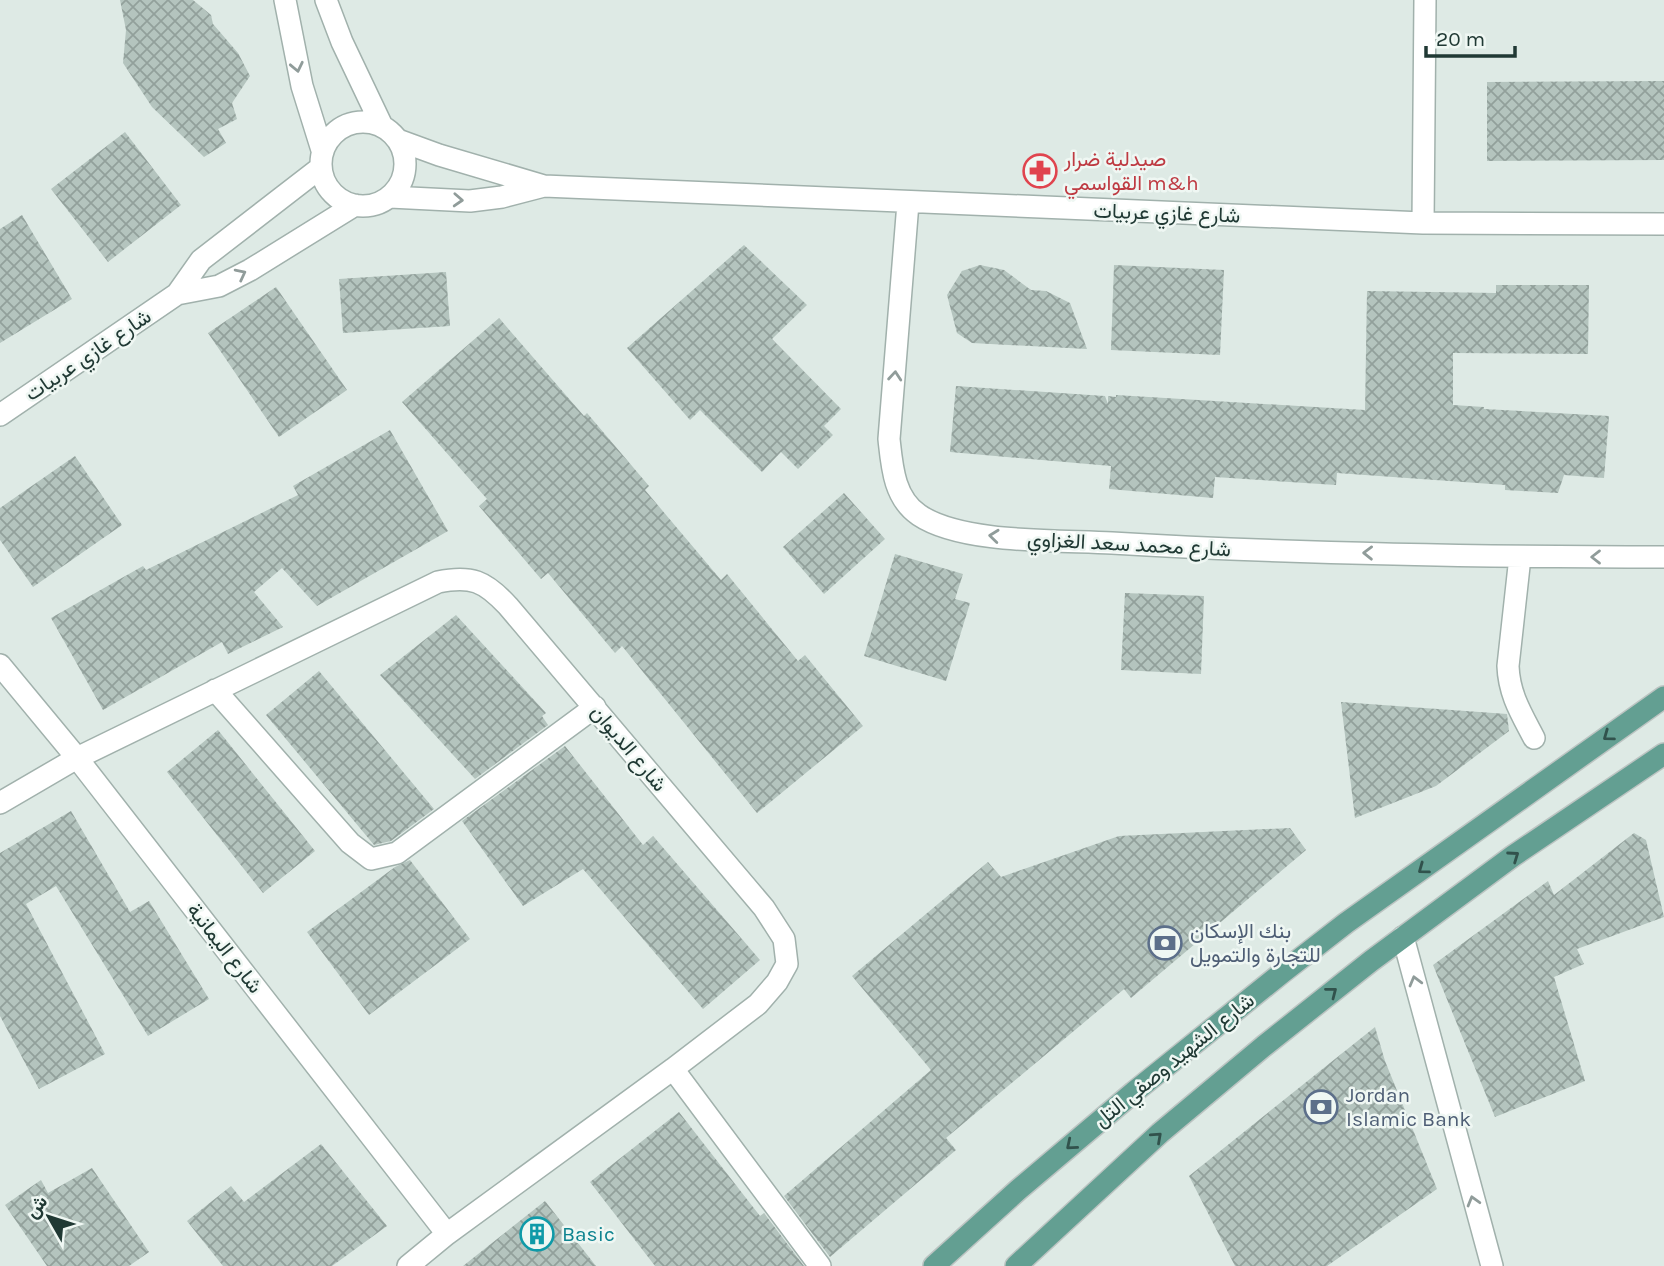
<svg xmlns="http://www.w3.org/2000/svg" width="1664" height="1266" viewBox="0 0 1664 1266" font-family="Karla,Vazirmatn,sans-serif">
  <defs>
    <pattern id="building-cross-hatch" width="8" height="8" patternUnits="userSpaceOnUse" patternTransform="scale(1.75)"><rect width="8" height="8" fill="#b4c4be"/><path d="M0 0l8 8M0 8l8-8" fill="none" stroke="#92a09b"/></pattern>
  </defs>
  <rect width="100%" height="100%" fill="#deeae5"/>
  <!-- building -->
  <path fill="url(#building-cross-hatch)" d="M120 0H193L211 15 213 24 238 53 250 76 232 103 237 119 218 129 226 143 204 157 152 107 123 63 126 30Z
    M1664 81V160L1487 161V82Z
    M125 132 181 205 108 262 51 189Z
    M22 215 72 299 0 343V229Z
    M744 245 807 305 772 339 841 409 824 426 833 435 798 469 781 452 762 472 700 410 690 420 627 348Z
    M980 265 1004 270 1031 290 1046 291 1070 303 1087 349 972 343 957 333 947 295 962 271Z
    M1114 265 1224 270 1220 355 1111 350Z
    M446 272 450 326 343 333 339 279Z
    M1496 285H1589L1588 354 1453 353V405L1484 407V409L1609 416 1604 478 1564 475 1558 493 1505 490V485L1337 473 1336 485 1215 477 1213 498 1109 489 1111 466 950 452 956 386 1105 396 1108 404V396L1116 397V395L1365 410 1367 291 1496 293Z
    M276 287 347 390 279 437 208 333Z
    M499 318 584 416 587 413 649 486 645 490 721 580 727 574 798 661 805 655 863 726 757 813 622 646 615 653 548 573 541 579 479 506 487 499 402 402Z
    M390 430 448 531 317 606 282 568 254 592 283 627 228 654 222 642 103 710 51 618 143 566 146 570 298 495 293 486Z
    M75 456 122 525 33 587 0 540V508Z
    M844 493 885 539 824 594 783 547Z
    M895 554 963 574 955 599 970 603 946 681 864 656Z
    M1125 593 1204 596 1201 674 1121 670Z
    M456 615 546 713 542 716 548 725 475 779 380 675Z
    M319 671 434 809 391 841 374 845 266 715Z
    M1341 702 1507 714 1509 731 1436 786 1355 818Z
    M218 730 315 851 263 893 167 772Z
    M565 746 643 845 653 836 760 960 703 1009 583 869 523 906 462 821Z
    M71 811 130 912 149 901 209 999 148 1036 56 886 26 904 105 1054 39 1089 0 1016V853Z
    M1290 828 1306 850 1131 998 1124 989 946 1138 956 1150 830 1257 784 1196 931 1070 852 976 988 862 1001 877 1119 836Z
    M1634 833 1646 840 1664 917 1577 949 1584 964 1554 977 1585 1081 1495 1117 1433 965 1548 881 1554 895Z
    M410 860 470 939 369 1015 307 932 395 867Z
    M1375 1027 1385 1061 1437 1189 1327 1266H1235L1189 1176Z
    M679 1112 760 1216 764 1213 804 1266H655L590 1182Z
    M321 1144 387 1226 332 1266H223L187 1221 231 1186 244 1202Z
    M92 1168 149 1252 129 1266H47L5 1205 41 1180 48 1193Z
    M545 1201 596 1266H463Z"/>
  <g fill="none" stroke-linecap="round" stroke-linejoin="round">
    <defs>
      <path id="minor" d="M285 0 302 86 322 150
        M326 0 342 42 382 126
        M321 164a42 42 0 1 1 84 0a42 42 0 1 1-84 0Z
        M398 140 439 155 544 186 1423 223 1664 224
        M390 197 470 201 502 197 544 186
        M908 203 889 439C892 467 894 498 919 515 962 544 1059 540 1112 543 1296 554 1480 557 1664 557
        M1423 223 1425 0
        M177 294 219 286 250 270 355 205
        M0 415 177 294 201 260 320 168
        M1520 557 1508 666C1509 694 1521 713 1534 738
        M0 665 77 758 447 1234
        M215 690 350 843 371 859 397 853 595 707
        M0 803 77 758 438 582C471 575 485 581 508 606L764 908 784 939 787 964 777 982 758 1004 673 1069 447 1234 408 1266
        M1403 937 1492 1266
        M673 1069 820 1266"/>
      <path id="major" d="M934 1266 1018 1190 1134 1092 1283 972 1346 923 1664 697
        M1016 1266 1160 1133 1264 1046 1371 961 1513 856 1664 754"/>
    </defs>
    <!-- minor casing -->
    <use href="#minor" stroke="#a1b1ac" stroke-width="24"/>
    <!-- major casing -->
    <use href="#major" stroke="#bcc4c2" stroke-width="24"/>
    <!-- minor -->
    <use href="#minor" stroke="#fff" stroke-width="21"/>
    <!-- major -->
    <use href="#major" stroke="#639f92" stroke-width="21"/>
  </g>
  <!-- one-way arrows -->
  <defs><path id="oneway-chevron" d="M-2-3.5L2.5 0L-2 3.5" fill="none" stroke-width="1.6" stroke-linecap="round" stroke-linejoin="round" transform="scale(1.75)"/></defs>
  <g stroke="#909c9a">
    <use href="#oneway-chevron" transform="translate(297 67) rotate(78)"/>
    <use href="#oneway-chevron" transform="translate(458 200) rotate(3)"/>
    <use href="#oneway-chevron" transform="translate(241 274) rotate(-27)"/>
    <use href="#oneway-chevron" transform="translate(895 376) rotate(-85)"/>
    <use href="#oneway-chevron" transform="translate(994 536) rotate(-174)"/>
    <use href="#oneway-chevron" transform="translate(1368 553) rotate(-179)"/>
    <use href="#oneway-chevron" transform="translate(1596 557) rotate(-180)"/>
    <use href="#oneway-chevron" transform="translate(1415 981) rotate(-105)"/>
    <use href="#oneway-chevron" transform="translate(1473 1201) rotate(-106)"/>
  </g>
  <g stroke="#31524c">
    <use href="#oneway-chevron" transform="translate(1608 736) rotate(144)"/>
    <use href="#oneway-chevron" transform="translate(1514 856) rotate(-35)"/>
    <use href="#oneway-chevron" transform="translate(1423 869) rotate(144)"/>
    <use href="#oneway-chevron" transform="translate(1332 992) rotate(-38)"/>
    <use href="#oneway-chevron" transform="translate(1157 1137) rotate(-42)"/>
    <use href="#oneway-chevron" transform="translate(1071 1145) rotate(140)"/>
  </g>
  <!-- icons -->
  <defs>
    <symbol id="pharmacy-ring" viewBox="-11 -11 22 22"><circle r="9.5" fill="#eff7f3" stroke="#e0444e" stroke-width="1.5"/><path d="M-2-6h4v4h4v4h-4v4h-4v-4h-4v-4h4Z" fill="#e0444e"/></symbol>
    <symbol id="bank-ring" viewBox="-11 -11 22 22"><circle r="9.5" fill="#eff7f3" stroke="#5c6f8a" stroke-width="1.5"/><path d="M-6-4H6V4H-6ZM0-2.3a2.3 2.3 0 1 0 0 4.6a2.3 2.3 0 1 0 0-4.6Z" fill="#5c6f8a"/></symbol>
    <symbol id="building-ring" viewBox="-11 -11 22 22"><circle r="9.5" fill="#eff7f3" stroke="#0f9aa8" stroke-width="1.5"/><path d="M-4-6H4V6H1V3H-1V6H-4ZM-2.5-4.3h1.7v1.8h-1.7ZM.8-4.3h1.7v1.8H.8ZM-2.5-1h1.7V.8h-1.7ZM.8-1h1.7V.8H.8Z" fill="#0f9aa8"/></symbol>
  </defs>
  <g fill-rule="evenodd">
    <use href="#pharmacy-ring" x="1021" y="152" width="38" height="38"/>
    <use href="#bank-ring" x="1146" y="924" width="38" height="38"/>
    <use href="#bank-ring" x="1302" y="1088" width="38" height="38"/>
    <use href="#building-ring" x="518" y="1215" width="38" height="38"/>
  </g>
  <g text-anchor="middle" stroke-width="5" stroke-linejoin="round" paint-order="stroke">
    <!-- health labels -->
    <g font-size="21" fill="#be3a42" stroke="#eff7f3" text-anchor="start">
      <text x="1064" y="166">صيدلية ضرار<tspan x="1064" dy="24">القواسمي m&amp;h</tspan></text>
    </g>
    <!-- street labels -->
    <g font-size="21" fill="#203934" stroke="#eff7f3">
      <text transform="translate(1167 213) rotate(2)" y="7">شارع غازي عربيات</text>
      <text transform="translate(88 355) rotate(-34)" y="7">شارع غازي عربيات</text>
      <text transform="translate(1129 544) rotate(3)" y="7">شارع محمد سعد الغزاوي</text>
      <text transform="translate(629 748) rotate(50)" y="7">شارع الديوان</text>
      <text transform="translate(225 948) rotate(52)" y="7">شارع اليمانية</text>
      <text transform="translate(1174 1060) rotate(-39)" y="7">شارع الشهيد وصفي التل</text>
    </g>
    <!-- service labels -->
    <g font-size="21" fill="#4e5e75" stroke="#eff7f3" text-anchor="start">
      <text x="1190" y="938">بنك الإسكان<tspan x="1190" dy="24">للتجارة والتمويل</tspan></text>
      <text x="1346" y="1102">Jordan<tspan x="1346" dy="24">Islamic Bank</tspan></text>
    </g>
    <!-- culture labels -->
    <g font-size="21" fill="#0d838f" stroke="#eff7f3" text-anchor="start">
      <text x="562" y="1241">Basic</text>
    </g>
  </g>
  <!-- north arrow -->
  <g transform="translate(49 1217) rotate(309)" stroke="#eff7f3" stroke-width="5" paint-order="stroke">
  <path d="M0-5L12 26L0 18L-12 26Z" fill="#203934"/>
  <text y="-10" font-size="19" font-weight="bold" text-anchor="middle" fill="#203934">ش</text>
  </g>
  <!-- scale -->
  <path d="M1426 46v10h89v-10" fill="none" stroke="#203934" stroke-width="3.5"/>
  <text x="1436" y="46" font-size="21" fill="#203934" stroke="#eff7f3" stroke-width="5" paint-order="stroke">20 m</text>
</svg>
